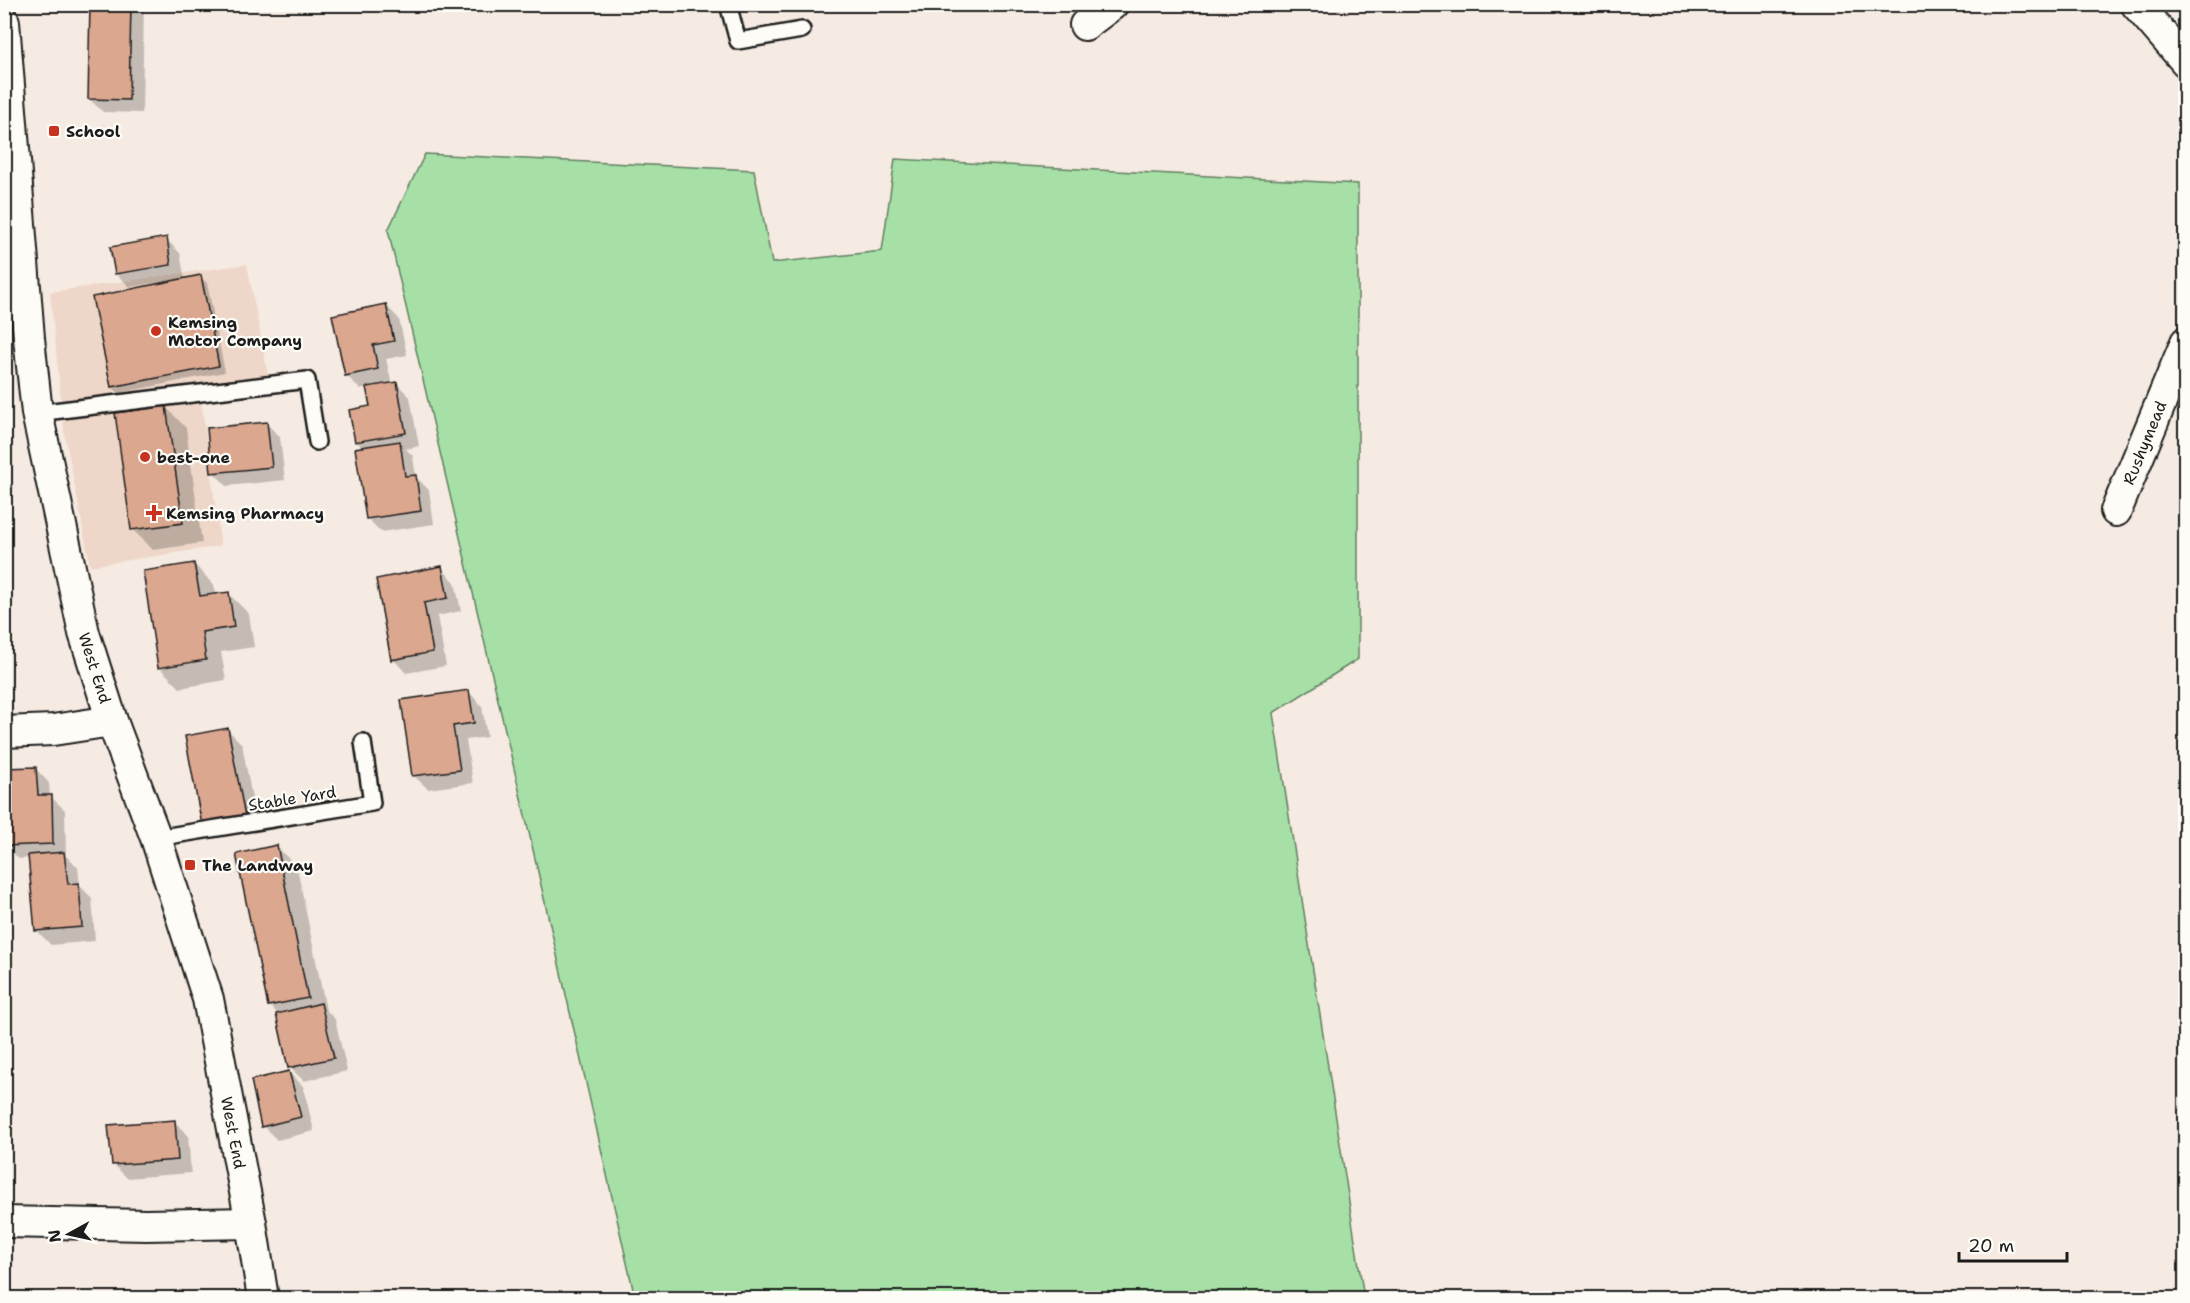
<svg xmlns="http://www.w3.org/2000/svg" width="2190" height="1303" viewBox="0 0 2190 1303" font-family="'Shantell Sans',sans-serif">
  <rect width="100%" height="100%" fill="#f6ebe2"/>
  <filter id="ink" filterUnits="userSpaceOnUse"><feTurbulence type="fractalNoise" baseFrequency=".0167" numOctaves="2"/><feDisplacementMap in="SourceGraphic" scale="12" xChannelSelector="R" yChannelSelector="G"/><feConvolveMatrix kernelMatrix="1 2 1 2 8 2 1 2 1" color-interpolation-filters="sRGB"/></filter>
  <g filter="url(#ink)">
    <!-- built -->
    <path fill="#eed7c9" d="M247 264 268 375 199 385 221 546 90 566 64 430 50 292Z"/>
    <!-- green -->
    <path fill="#a6e0a6" stroke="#617e61" stroke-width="1.5" d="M425 154 754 170 772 263 882 251 895 159 1358 184V659L1273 713 1364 1298H635L531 841 388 230Z"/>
    <!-- shadow -->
    <path fill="#0003" d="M91 4H144L142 113 103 112 89 99Z
      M166 239 180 253 185 280 200 277 207 283 225 372 119 393 112 387 156 286V283L130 287 116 274Z
      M386 305 399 319 407 355 386 359 392 384H397L410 397 419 446 406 449 413 456 416 477 429 490 434 524 381 532 367 518 363 448 356 441 371 407 368 387 360 389 346 375Z
      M166 407 186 428 202 543 153 550 133 530Z
      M266 423 280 437 285 480 227 486 213 472Z
      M194 564 214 585 216 595 228 593 249 614 254 647 221 652 226 680 180 688 159 667Z
      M441 568 455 582 461 611 437 616 446 666 406 673 393 659Z
      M469 692 482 706 487 737 466 740 473 783 428 789 414 776Z
      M228 730 242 744 258 830 217 838 203 824Z
      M36 769 49 783 50 796 65 810 66 856 78 867 80 886 92 898 95 941 51 945 37 931 30 858 19 859 5 845Z
      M277 847 297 867 326 1010 335 1019 347 1071 304 1081 290 1068 277 1013 270 1006Z
      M289 1072 303 1086 314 1131 277 1140 263 1126Z
      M174 1121 188 1135 191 1173 127 1178 113 1164Z"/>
    <!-- building -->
    <path fill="#dba78f" stroke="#1c1c1c" stroke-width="1.5" d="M90 4H131L129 100 88 99Z
      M167 237 171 265 115 274 110 247Z
      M201 275 219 366 111 387 92 297Z
      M386 304 394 341 373 345 378 369 345 376 332 315Z
      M397 382 406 433 355 442 349 410 370 406 366 387Z
      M166 406 183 523 131 530 115 413Z
      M267 422 272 467 211 473 207 428Z
      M400 441 405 476 416 475 421 511 366 519 355 448Z
      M194 563 200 596 229 592 234 627 202 632 206 660 158 668 143 571Z
      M442 566 448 598 424 603 433 652 391 660 376 579Z
      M469 690 474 723 453 726 460 770 412 776 401 700Z
      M228 728 245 816 202 825 185 736Z
      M36 767 38 795H52L53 844 4 846V768Z
      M277 845 308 998 268 1006 236 854Z
      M64 852 68 884 79 883 82 927 35 931 28 855Z
      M321 1003 334 1058 288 1068 276 1014Z
      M289 1071 301 1117 261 1127 251 1080Z
      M175 1120 178 1160 112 1165 108 1125Z"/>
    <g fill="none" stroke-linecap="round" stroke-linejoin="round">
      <defs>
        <path id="lane" d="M728 4 738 41 802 30
          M37 413 307 380 317 442
          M156 838 372 803 363 742"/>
        <g id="street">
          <path d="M2136 4 2186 62"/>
          <path id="s1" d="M4 22 29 338 37 413 84 633 112 721 156 838 208 999 251 1223 263 1298"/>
          <path d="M1085 25 1113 4"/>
          <path id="s2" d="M2116 511 2186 342"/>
          <path d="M4 732 53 730 112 721"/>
          <path d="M4 1222 146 1225 251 1223"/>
        </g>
      </defs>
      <!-- lane casing -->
      <use href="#lane" stroke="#1c1c1c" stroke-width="20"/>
      <!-- street casing -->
      <use href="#street" stroke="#1c1c1c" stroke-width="34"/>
      <!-- lane -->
      <use href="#lane" stroke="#fdfcf7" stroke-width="15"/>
      <!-- street -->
      <use href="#street" stroke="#fdfcf7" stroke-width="30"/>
    </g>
  </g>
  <!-- markers -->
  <g fill="#c8321e" stroke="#fdfcf7" stroke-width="2">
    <rect x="48" y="125" width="12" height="12" rx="3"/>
    <circle cx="156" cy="331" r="6"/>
    <circle cx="145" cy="457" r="6"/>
    <path d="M151 504h6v6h6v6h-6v6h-6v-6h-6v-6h6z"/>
    <rect x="184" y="859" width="12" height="12" rx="3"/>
  </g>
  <g text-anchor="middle" stroke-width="4.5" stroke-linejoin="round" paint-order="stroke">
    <!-- poi labels -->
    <g font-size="16" font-weight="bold" fill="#1c1c1c" stroke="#fdfcf7" text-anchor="start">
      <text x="66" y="137">School</text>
      <text x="168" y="328">Kemsing<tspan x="168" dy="18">Motor Company</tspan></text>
      <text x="157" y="463">best-one</text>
      <text x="166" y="519">Kemsing Pharmacy</text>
      <text x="202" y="871">The Landway</text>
    </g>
    <!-- street labels -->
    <g font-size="16" fill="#1c1c1c" stroke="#fdfcf7">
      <text dy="6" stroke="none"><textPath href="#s2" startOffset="74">Rushymead</textPath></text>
      <text dy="6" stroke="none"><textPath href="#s1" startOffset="654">West End</textPath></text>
      <text transform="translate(292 798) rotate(-9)" y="6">Stable Yard</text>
      <text dy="6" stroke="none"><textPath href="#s1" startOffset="1140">West End</textPath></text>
    </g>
  </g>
  <!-- margin -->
  <rect width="2190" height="1303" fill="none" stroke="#fdfcf7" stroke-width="24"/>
  <rect x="12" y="12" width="2166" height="1279" fill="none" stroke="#1c1c1c" stroke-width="2" filter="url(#ink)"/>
  <!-- north arrow -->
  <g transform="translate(69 1234) rotate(262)" stroke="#fdfcf7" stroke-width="4.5" paint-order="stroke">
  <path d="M0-4.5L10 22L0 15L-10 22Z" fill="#1c1c1c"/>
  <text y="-9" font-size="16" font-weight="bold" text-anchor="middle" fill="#1c1c1c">N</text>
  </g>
  <!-- scale -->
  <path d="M1959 1252v9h108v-9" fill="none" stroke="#1c1c1c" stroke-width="3"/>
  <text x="1968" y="1252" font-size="18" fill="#1c1c1c" stroke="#fdfcf7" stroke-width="4.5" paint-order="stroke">20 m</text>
</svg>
